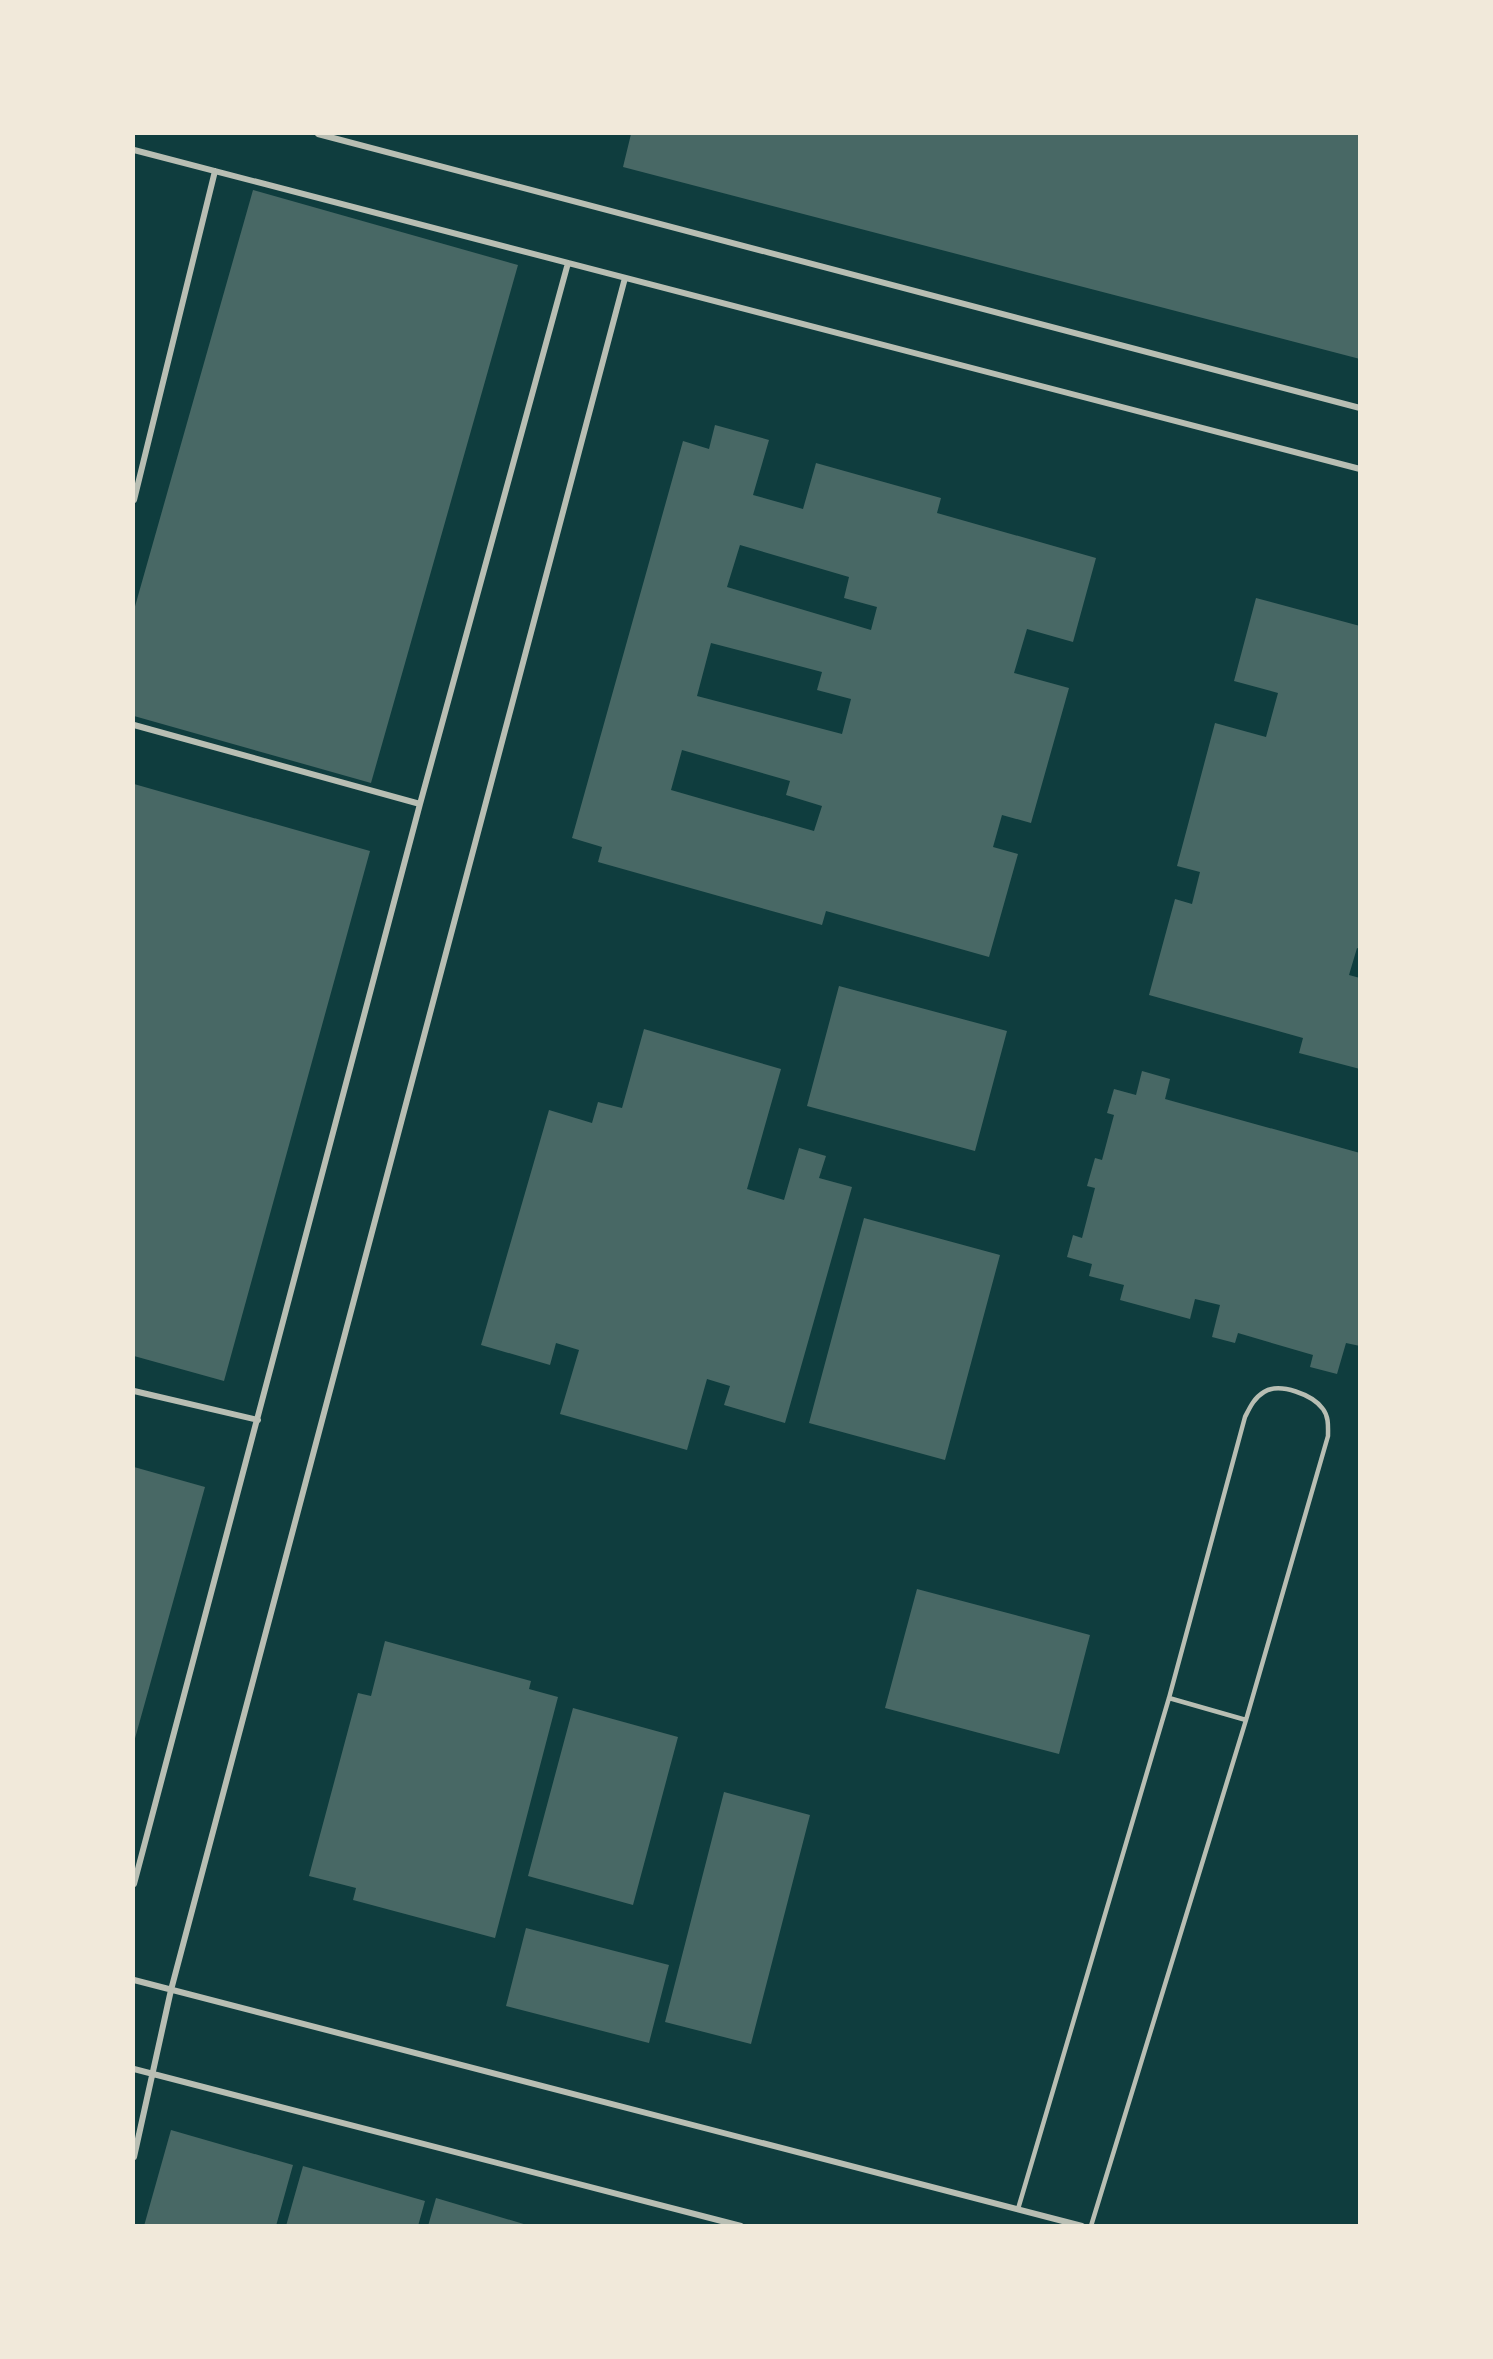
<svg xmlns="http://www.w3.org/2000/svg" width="1493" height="2359" viewBox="0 0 1493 2359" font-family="'Archivo Narrow',sans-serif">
  <rect width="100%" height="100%" fill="#0f3d3e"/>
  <!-- building -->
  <path fill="#486865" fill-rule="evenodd" d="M631 134H1360V359L623 167Z
    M253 190 518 265 371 783 134 716V610Z
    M715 425 769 440 753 495 803 509 816 463 941 498 937 513 1096 558 1073 642 1027 629 1014 673 1069 688 1031 823 1002 815 993 847 1018 854 989 957 826 911 822 925 598 862 602 847 572 838 683 441 709 449ZM740 545 849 577 844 598 877 607 871 630 727 587ZM711 643 822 672 817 690 851 699 842 734 697 696ZM682 750 790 781 786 795 822 806 814 831 671 790Z
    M1256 598 1360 626V949L1357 948 1349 975 1360 978V1069L1299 1053 1303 1038 1149 995 1175 899 1192 904 1200 872 1177 866 1215 723 1266 737 1278 693 1234 681Z
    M134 784 370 851 224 1381 134 1356Z
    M839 986 1007 1031 975 1151 807 1106Z
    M644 1029 781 1069 747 1189 784 1200 799 1148 826 1156 819 1178 852 1187 785 1423 724 1405 730 1386 707 1379 687 1450 560 1414 579 1350 556 1343 550 1365 481 1345 549 1110 592 1123 598 1102 622 1108Z
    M1142 1071 1170 1079 1165 1099 1360 1153V1346L1346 1343 1337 1374 1310 1367 1313 1355 1238 1333 1235 1343 1212 1337 1220 1305 1195 1299 1190 1319 1120 1300 1124 1285 1089 1276 1092 1264 1067 1257 1073 1235 1082 1238 1095 1188 1087 1186 1095 1158 1102 1160 1114 1115 1107 1113 1114 1089 1136 1095Z
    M864 1218 1000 1255 945 1460 809 1423Z
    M134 1467 205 1487 134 1742Z
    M917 1589 1090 1635 1059 1754 885 1708Z
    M385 1641 531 1681 529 1689 558 1697 495 1938 353 1900 356 1888 309 1876 358 1693 371 1696Z
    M573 1708 678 1737 633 1905 528 1876Z
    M724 1792 810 1815 751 2044 665 2022Z
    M526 1928 669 1965 649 2043 506 2006Z
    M171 2130 293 2165 276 2226H144Z
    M303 2166 425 2201 418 2226H286Z
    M436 2198 527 2225V2226H428Z"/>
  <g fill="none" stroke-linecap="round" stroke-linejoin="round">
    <!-- service -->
    <path stroke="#b8beb3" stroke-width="4.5" d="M1169 1698 1246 1720
      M1018 2209 1169 1698 1245 1417C1250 1407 1254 1398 1264 1392 1280 1382 1313 1395 1323 1409 1329 1417 1328 1427 1328 1436L1246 1720 1091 2226"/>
    <!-- minor -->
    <path stroke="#b8beb3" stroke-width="6" d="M318 134 1360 408
      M134 150 1360 469
      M134 500 215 171
      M134 725 420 804
      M134 1391 258 1420
      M134 1884 420 804 568 263
      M134 1980 1082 2226
      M134 2069 741 2226
      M134 2157 171 1990 625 278"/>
  </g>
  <!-- border -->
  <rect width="1493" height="2359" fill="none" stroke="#f1e9da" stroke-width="270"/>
</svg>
